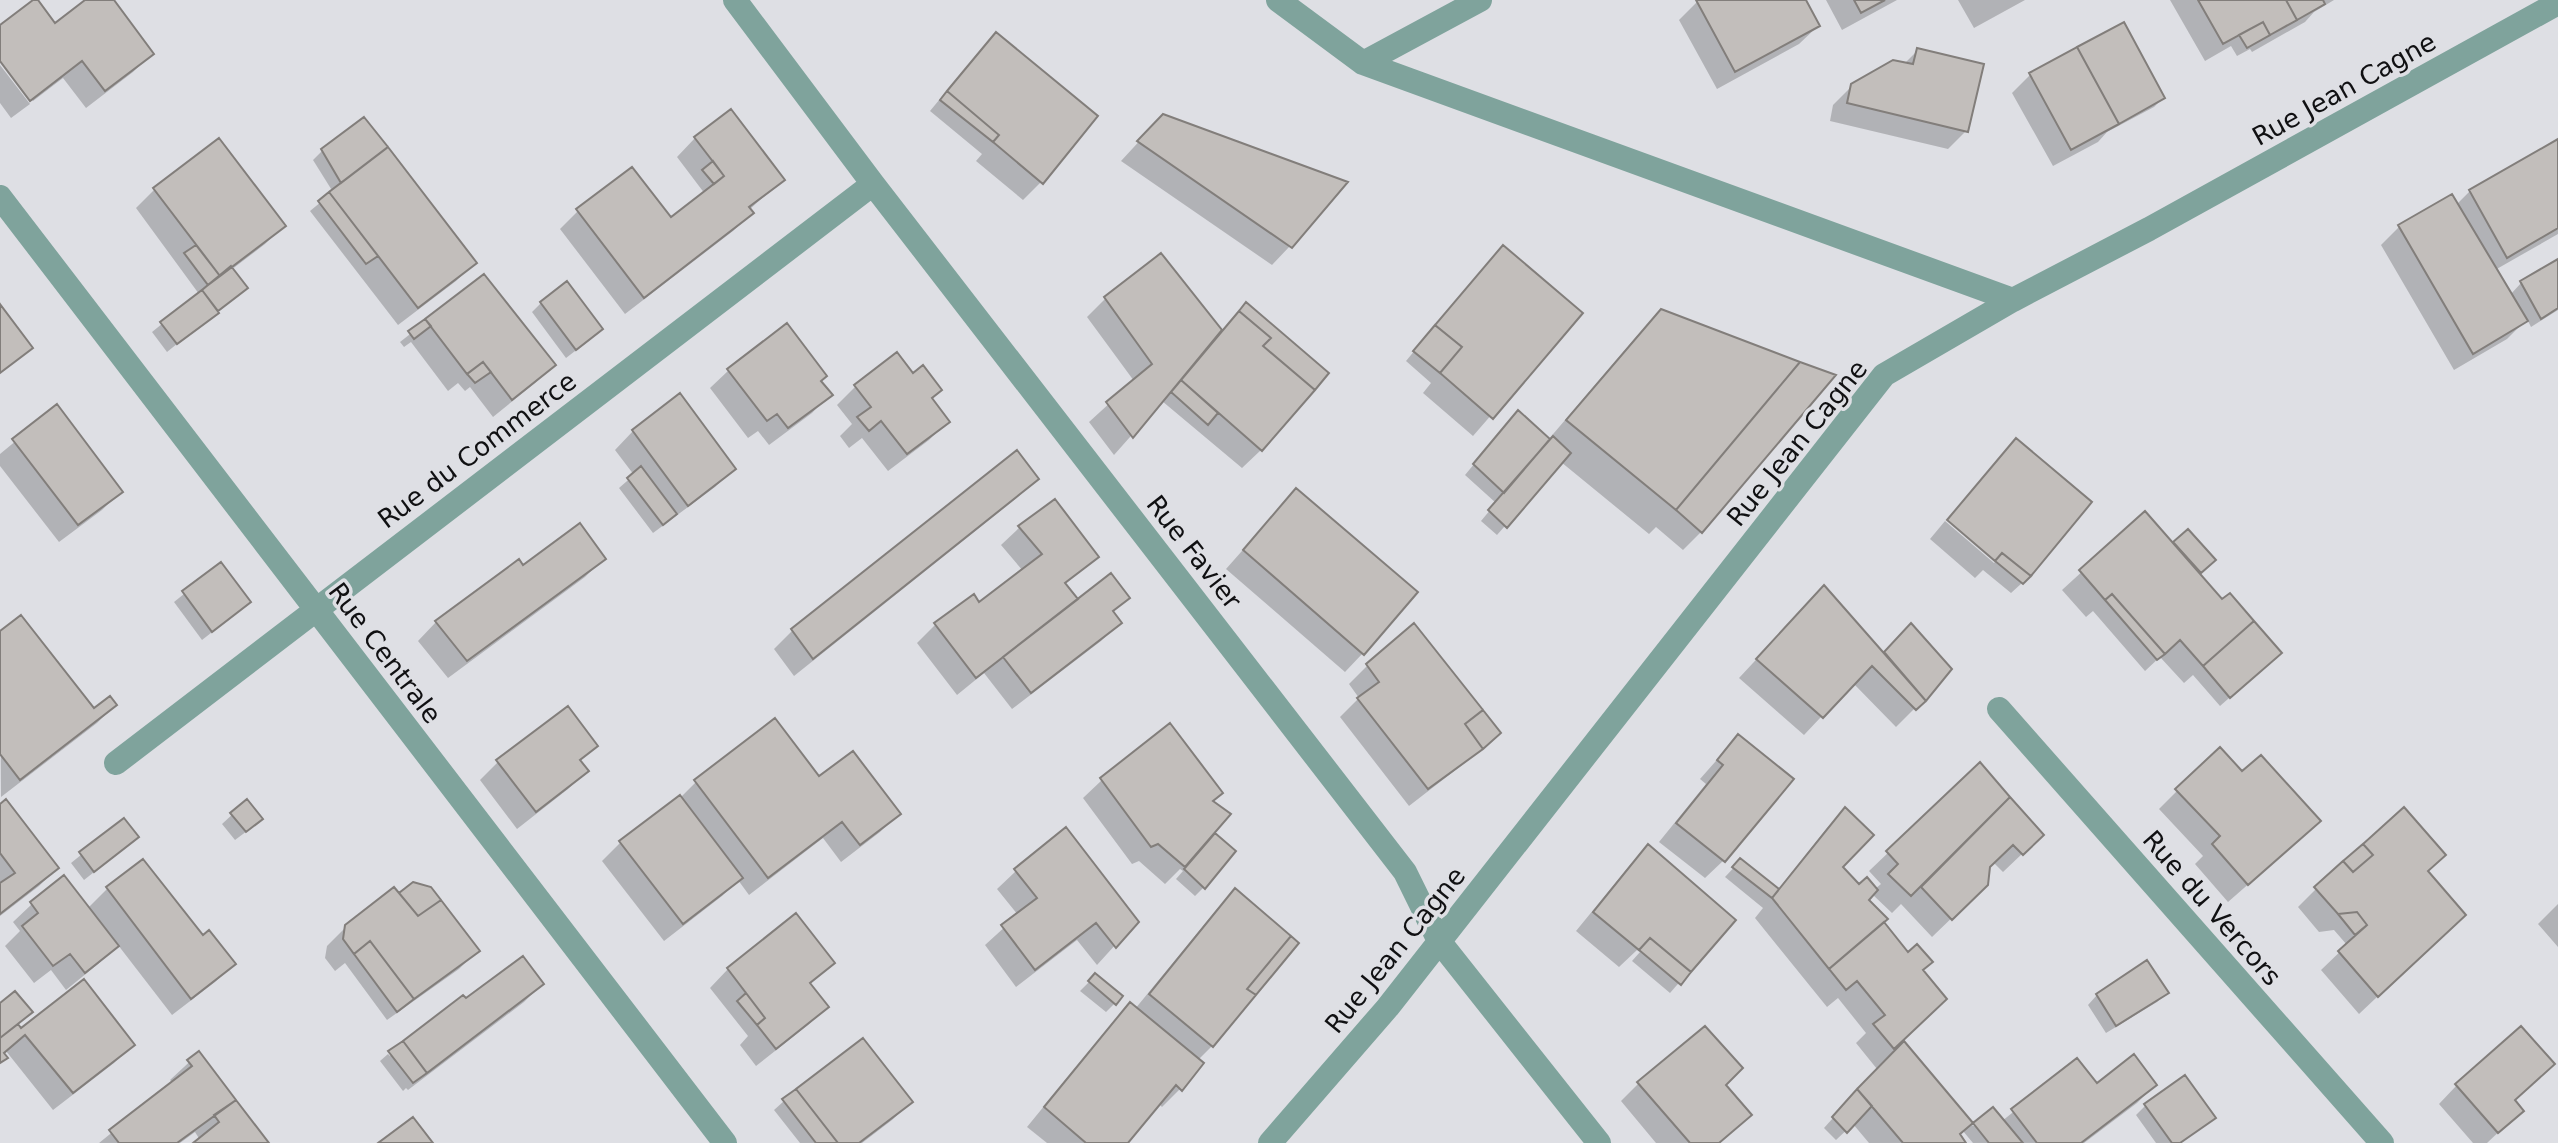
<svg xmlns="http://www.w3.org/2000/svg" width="2558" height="1143" viewBox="0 0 2558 1143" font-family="'DejaVu Sans',sans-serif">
  <rect width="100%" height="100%" fill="#dedfe4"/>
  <!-- shadow -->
  <path fill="#0003" d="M89 0H111L151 54 133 72 86 108 63 78 33 101 0 58V28L55 26Z
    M1699 0H1804L1818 26 1799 44 1717 89 1679 20Z
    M1826 0H1897L1842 30Z
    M1958 0H2025L1974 28Z
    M2170 0H2334L2314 12 2305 22 2252 52 2250 49 2237 56 2231 46 2205 61Z
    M996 34 1041 182 1023 200 976 161 982 154 930 111 978 53Z
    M1918 50 1966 131 1948 149 1830 121 1833 105 1852 86 1904 64Z
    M0 65 30 104 11 118 0 103Z
    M2030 75 2163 98 2154 107 2107 132 2098 142 2053 166 2012 93Z
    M1145 135 1290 246 1272 265 1121 161Z
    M695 138 783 179 749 210 752 213 733 231 625 314 560 229 578 211 671 220 705 194 677 157Z
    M219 141 284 225 265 244 231 270 246 288 167 352 152 332 199 294 136 208 154 190Z
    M2558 141V234L2495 270 2510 295 2522 282 2558 261V310L2531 327 2527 319 2507 339 2454 370 2381 245 2399 227 2451 197 2456 205 2470 191Z
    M323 150 474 263 456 281 398 325 310 211 333 192 313 160Z
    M1161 256 1221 332 1230 323 1261 450 1242 468 1162 401 1114 455 1089 422 1134 381 1087 317 1105 299Z
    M1485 266 1580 313 1473 436 1423 393 1431 383 1406 361Z
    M484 276 553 365 535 383 493 417 470 387 465 391 458 383 448 391 411 342 404 347 400 342Z
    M541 303 592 338 566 358 532 312Z
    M1661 311 1832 376 1701 532 1683 550 1656 527 1649 534 1561 462 1497 535 1481 521 1496 503 1465 475 1509 422 1548 440 1636 337Z
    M896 355 947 422 929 440 888 471 862 438 849 448 840 436 852 424 837 405 855 387Z
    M729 370 819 381 830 394 812 413 769 445 758 431 748 438 710 388Z
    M57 407 120 492 102 510 59 542 0 466V454Z
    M633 431 733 469 715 487 653 533 619 488 634 475 615 450Z
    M2016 441 2022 583 2011 593 1983 570 1975 578 1930 539 1945 521 1994 563 1997 560 1948 518Z
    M1016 453 1036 479 1018 497 794 676 774 649 792 631Z
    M1296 490 1363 653 1345 672 1226 569Z
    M2145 514 2173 546 2188 532 2213 560 2198 574 2270 662 2220 706 2193 675 2184 683 2160 657 2145 671 2093 611 2086 617 2062 590Z
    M1020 527 1096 557 1064 585 1078 602 1127 598 1112 613 1119 623 1101 641 1012 709 984 673 957 695 917 643 936 624 979 605 1023 571 1001 545Z
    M603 559 585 577 448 678 418 641 436 622 523 568Z
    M220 565 239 611 202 640 174 602Z
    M1806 606 1883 655 1911 625 1949 669 1924 699 1896 727 1853 683 1804 735 1739 678Z
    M0 633 94 711 115 705 97 723 1 797Z
    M1367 666 1471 758 1409 806 1340 717 1359 698 1349 684Z
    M1738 736 1724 860 1705 878 1659 842 1706 784 1700 779Z
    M595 746 579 762 586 771 568 789 517 829 480 780 498 762Z
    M1980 765 2042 835 2003 872 1993 862 1988 867 1986 885 1932 937 1901 904 1892 913 1872 894 1867 900 1921 971 1901 1041 1973 1126 1993 1109 2002 1121 2077 1061 2096 1086 2155 1085 2137 1103 2084 1143H1973L1963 1131 1958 1135 1964 1143H1869L1853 1124 1836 1140 1824 1128 1877 1069 1856 1043 1866 1033 1838 998 1827 1007 1755 918 1763 908 1725 877 1740 861 1777 891 1827 828 1846 810 1840 867 1859 887 1875 889 1881 884 1869 871Z
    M2242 774 2300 839 2228 902 2195 864 2203 856 2159 809 2177 791Z
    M819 779 898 814 880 832 841 862 823 838 749 895 738 880 722 896 664 941 602 861 620 843 681 797 696 782Z
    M1102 780 1211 802 1206 840 1208 842 1204 887 1195 896 1176 879 1183 871 1180 869 1165 884 1139 861 1132 864 1083 798Z
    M247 801 251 828 235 840 222 824Z
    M0 806 57 868 39 886 0 916Z
    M123 821 127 846 84 880 71 863Z
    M1648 847 1733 921 1670 993 1632 961 1640 952 1637 950 1619 967 1576 931 1630 865Z
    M142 862 202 938 234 964 215 982 172 1015 118 945 98 964 66 990 51 970 34 983 5 946 20 931 13 922 32 904 87 909 107 889Z
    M1016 871 1136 922 1097 965 1077 940 1016 987 985 945 1018 915 997 889Z
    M2427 872 2445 933 2359 1014 2321 970 2347 945 2334 930 2319 932 2298 907 2316 889Z
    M413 884 477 951 459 969 387 1020 345 963 335 971 325 958 327 946 346 927 399 896Z
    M1235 891 1212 1046 1198 1060 1180 1089 1162 1107 1158 1103 1125 1143H1047L1027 1127 1112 1023 1130 1005 1135 1009 1217 909Z
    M2558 904V947L2538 924Z
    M832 963 809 985 826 1007 808 1025 756 1066 740 1045 748 1036 710 988 728 969Z
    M2147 963 2167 993 2157 1002 2106 1033 2088 1005 2097 995Z
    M1095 976 1115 1003 1106 1012 1080 991Z
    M542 984 524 1002 408 1090 406 1088 403 1091 380 1061 388 1054 390 1056 466 1001Z
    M0 1005 31 1012 16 1025 21 1031 132 1044 114 1063 53 1110 6 1051 0 1063Z
    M198 1054 266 1143H196L200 1140 195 1132 180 1143H99L173 1083 170 1080Z
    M1639 1083 1724 1085 1750 1115 1720 1143H1656L1621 1101Z
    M2457 1085 2513 1101 2521 1111 2487 1143H2473L2439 1104Z
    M784 1101 911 1102 892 1120 862 1143H800L774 1110Z
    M2145 1106 2213 1118 2181 1143H2156L2136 1115Z"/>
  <!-- building -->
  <path fill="#c2bebb" stroke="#827e7b" stroke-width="2" d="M33 0H38L55 23 85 0H114L154 54 105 91 82 61 30 101 0 61V25Z
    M1696 0H1806L1820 26 1735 72Z
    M1854 0H1885L1861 13Z
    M2198 0H2286L2297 20 2270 35 2263 22 2223 44Z
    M2286 0H2323L2325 4 2297 20Z
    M2124 22 2165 98 2119 124 2077 47Z
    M2263 22 2270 35 2247 48 2239 35Z
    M996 32 1098 116 1043 184 993 142 999 135 947 91Z
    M2077 47 2119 124 2071 150 2029 73Z
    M1917 48 1984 64 1968 132 1847 103 1851 84 1893 60 1913 64Z
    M947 91 999 135 993 142 940 100Z
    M731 109 785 180 749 207 754 213 644 298 576 209 632 167 671 217 724 176 694 137Z
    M1163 114 1348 182 1292 248 1137 141Z
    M364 117 388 147 341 183 321 149Z
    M219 138 286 226 220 276 153 188Z
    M2558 139V228L2507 258 2469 190Z
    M388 147 477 263 418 308 329 192Z
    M713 161 724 176 714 184 702 170Z
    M329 192 378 256 366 264 318 201Z
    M2452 194 2528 321 2473 354 2398 225Z
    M196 245 220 276 208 285 184 253Z
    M1503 245 1583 313 1493 419 1440 373 1462 347 1435 325Z
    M1161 253 1222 330 1133 438 1106 402 1152 364 1104 297Z
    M2558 259V308L2541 319 2520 281Z
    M231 266 248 288 218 311 202 290Z
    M484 274 556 365 512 400 483 362 467 374 425 319Z
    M567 281 603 329 576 350 540 302Z
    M202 290 219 313 177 344 160 322Z
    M1246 302 1329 373 1315 390 1263 346 1271 338 1239 311Z
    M0 304 33 348 0 373Z
    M1661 309 1800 362 1676 510 1566 420Z
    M1239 311 1271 338 1263 346 1315 390 1262 451 1181 380Z
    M425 319 431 326 414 339 408 331Z
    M787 323 827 376 821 381 833 395 788 428 777 414 767 421 727 369Z
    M1435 325 1462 347 1440 373 1413 351Z
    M897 352 913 373 923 365 942 390 932 398 950 422 907 454 881 421 869 431 857 417 871 407 854 385Z
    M483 362 491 372 475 383 467 374Z
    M1800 362 1836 375 1702 533 1676 510Z
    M1181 380 1218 413 1208 425 1171 392Z
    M680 393 736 469 688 506 632 430Z
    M57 404 123 492 78 525 12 439Z
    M1518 410 1550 439 1504 493 1473 464Z
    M1553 436 1571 453 1507 528 1488 510Z
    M2016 438 2092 502 2031 576 2002 553 1995 561 1947 520Z
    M1017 450 1039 479 813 659 791 629Z
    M641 466 677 514 663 525 627 478Z
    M1296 488 1418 592 1364 655 1243 550Z
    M1055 499 1099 557 1065 583 1078 599 976 678 934 623 974 594 979 602 1042 554 1018 526Z
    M2145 511 2222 599 2230 593 2254 621 2203 666 2180 640 2165 654 2112 594 2105 600 2079 570Z
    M580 523 606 559 467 661 435 621 519 559 523 565Z
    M2188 529 2216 560 2201 573 2173 542Z
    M2002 553 2031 576 2023 584 1995 561Z
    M221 562 251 602 212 632 182 591Z
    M1111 573 1130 598 1113 611 1122 623 1031 693 1003 657Z
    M1824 585 1926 701 1916 710 1872 666 1823 718 1756 659Z
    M2112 594 2165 654 2157 660 2105 600Z
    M21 615 94 708 110 696 117 705 20 780 0 754V631Z
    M2254 621 2282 653 2230 698 2203 666Z
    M1414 623 1483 710 1465 724 1483 749 1428 789 1357 698 1379 682 1366 664Z
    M1911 623 1952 669 1926 701 1884 652Z
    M568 706 598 746 580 760 589 771 536 812 496 760Z
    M1483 710 1501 733 1483 749 1465 724Z
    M775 718 819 776 853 751 901 814 860 845 842 822 768 878 694 780Z
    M1170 723 1223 793 1213 801 1231 814 1185 867 1158 844 1151 847 1100 778Z
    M1738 734 1794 779 1725 862 1676 823 1723 765 1717 760Z
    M2220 747 2242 771 2261 755 2321 821 2248 885 2212 844 2220 836 2175 789Z
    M1980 762 2010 797 1911 896 1888 874 1898 864 1886 851Z
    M680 795 743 878 683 924 619 841Z
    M2010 797 2044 835 2023 855 2013 845 1990 867 1988 885 1952 920 1921 887Z
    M6 799 59 868 0 914V883L15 873 0 853V804Z
    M247 799 263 819 246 832 230 813Z
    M1845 807 1874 835 1843 867 1859 884 1867 877 1878 890 1869 900 1888 919 1829 969 1772 898Z
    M2404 807 2446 855 2428 871 2466 915 2378 997 2338 951 2367 925 2357 912 2338 914 2314 887 2343 861 2353 872 2373 855 2363 844Z
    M124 818 139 837 94 872 79 852Z
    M1066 827 1139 922 1116 948 1096 923 1035 970 1001 925 1037 898 1014 869Z
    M1215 833 1236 851 1205 889 1184 869Z
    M1648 844 1736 920 1691 972 1650 938 1639 950 1593 912Z
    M2363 844 2373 855 2353 872 2343 861Z
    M1740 858 1779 889 1772 898 1732 867Z
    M143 859 203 935 209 930 236 964 191 999 106 887Z
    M64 875 119 946 85 973 70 954 53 966 22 926 38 913 30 902Z
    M413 882 431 887 441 900 418 916 399 893Z
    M394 887 418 916 441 900 480 951 414 999 370 941 354 954 343 939 345 925Z
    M1235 888 1291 936 1247 989 1256 995 1213 1047 1149 994Z
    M2357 912 2367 925 2355 935 2338 914Z
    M796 913 835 963 810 983 829 1007 776 1049 757 1025 765 1018 727 968Z
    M1884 922 1908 952 1917 944 1933 962 1923 970 1947 999 1894 1049 1873 1024 1885 1015 1857 981 1846 990 1829 969Z
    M1291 936 1299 943 1256 995 1247 989Z
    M1650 938 1691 972 1681 985 1639 950Z
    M370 941 414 999 397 1012 354 954Z
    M523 956 544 984 427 1073 403 1041 463 995 466 998Z
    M2147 960 2169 993 2116 1026 2096 994Z
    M1095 973 1123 996 1116 1005 1088 981Z
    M84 979 135 1045 73 1093 25 1035 4 1053 8 1058 0 1063V1038L18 1024 21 1028Z
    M15 991 33 1012 0 1038V1003Z
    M746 993 765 1018 757 1025 737 1001Z
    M1130 1002 1204 1063 1182 1091 1176 1085 1128 1143H1086L1044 1107Z
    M1705 1026 1743 1068 1726 1085 1752 1115 1719 1143H1690L1637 1082Z
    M2521 1026 2555 1064 2515 1100 2524 1111 2498 1133 2455 1084Z
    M863 1038 913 1102 859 1143H838L796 1089Z
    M403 1041 427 1073 413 1083 388 1051Z
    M1904 1041 1973 1123 1960 1134 1966 1143H1903L1857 1089Z
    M199 1051 236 1100 177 1143H119L109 1130 192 1066 187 1060Z
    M2134 1054 2157 1085 2081 1143H2037L2011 1109 2077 1058 2097 1083Z
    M2185 1075 2216 1118 2180 1143H2172L2144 1104Z
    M796 1089 838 1143H816L782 1099Z
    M1857 1089 1872 1106 1847 1133 1832 1117Z
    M236 1100 269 1143H193L219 1122 214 1115Z
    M1993 1107 2023 1143H1989L1973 1123Z
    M413 1117 433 1143H378Z"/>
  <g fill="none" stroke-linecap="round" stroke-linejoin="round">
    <!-- minor -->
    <path stroke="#7fa39c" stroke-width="24" d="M735 0 873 184 1405 872 1439 941 1599 1143
      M1278 0 1363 63 2013 300
      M1363 63 1480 0
      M0 197 725 1143
      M1999 709 2382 1143
      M116 763 873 184
      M1270 1143 1388 1007 1884 375 2013 300 2149 229 2558 3"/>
  </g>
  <g text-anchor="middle" stroke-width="7" stroke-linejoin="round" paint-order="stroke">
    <!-- street labels -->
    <g font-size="26" fill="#101012" stroke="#dedfe4">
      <text transform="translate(2344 89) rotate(-29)" y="9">Rue Jean Cagne</text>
      <text transform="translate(1797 443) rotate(-51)" y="9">Rue Jean Cagne</text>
      <text transform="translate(477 450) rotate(-37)" y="9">Rue du Commerce</text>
      <text transform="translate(1194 552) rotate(52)" y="9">Rue Favier</text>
      <text transform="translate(385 653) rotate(53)" y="9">Rue Centrale</text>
      <text transform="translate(2212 908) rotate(49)" y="9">Rue du Vercors</text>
      <text transform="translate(1395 950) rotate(-51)" y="9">Rue Jean Cagne</text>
    </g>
  </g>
</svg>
